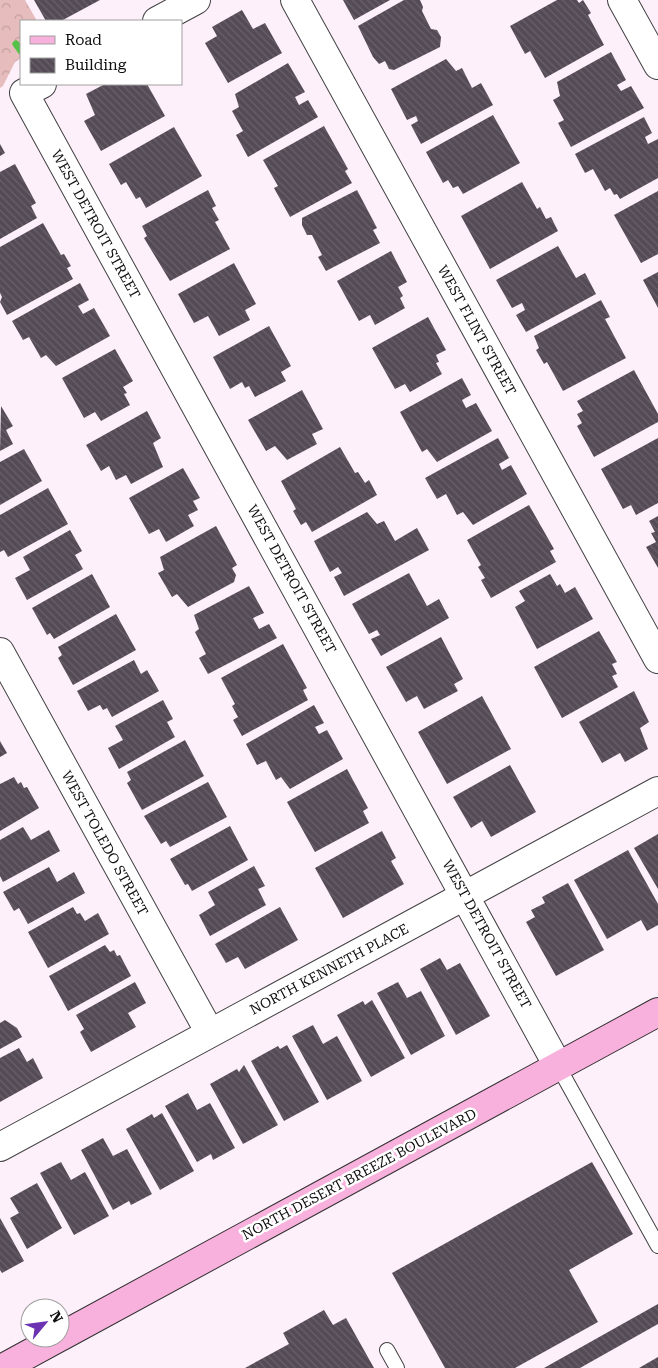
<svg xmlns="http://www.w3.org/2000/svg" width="658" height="1368" viewBox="0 0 658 1368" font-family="'Roboto Serif',serif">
  <defs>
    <pattern id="park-crowns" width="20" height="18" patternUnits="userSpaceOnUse" patternTransform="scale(1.25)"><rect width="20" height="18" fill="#e6bcbd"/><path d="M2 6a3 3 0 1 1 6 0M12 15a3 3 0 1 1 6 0" fill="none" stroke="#c4a0a1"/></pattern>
    <pattern id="building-back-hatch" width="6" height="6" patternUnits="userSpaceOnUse" patternTransform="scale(1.25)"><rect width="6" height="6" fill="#544b56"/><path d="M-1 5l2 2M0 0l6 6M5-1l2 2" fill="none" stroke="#686169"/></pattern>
  </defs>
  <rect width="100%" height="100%" fill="#fef0fa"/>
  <!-- park -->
  <path fill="url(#park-crowns)" d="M0 0H25L37 21H21V58L15 62 3 86 0 88Z"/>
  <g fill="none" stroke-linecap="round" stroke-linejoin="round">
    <!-- stream -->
    <path stroke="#53c246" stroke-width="7" d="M16 44 21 51"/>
  </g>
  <!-- building -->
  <path fill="url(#building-back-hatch)" d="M34 0H100L61 21H46Z
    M343 0H390L354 20Z
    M404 0H420L423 7 422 11 431 29 437 30 441 37 440 47 394 70 389 69 385 61 379 64 373 57 358 26Z
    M557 0H577L579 3 583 0 591 13 588 15 604 45 545 78 530 51 525 54 510 26Z
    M242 10 253 29 265 23 282 53 228 83 205 43 217 36 212 27Z
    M611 52 626 80 617 85 621 91 631 86 644 108 571 147 558 123 564 120 553 100 560 96 557 82Z
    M446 59 456 71 462 68 472 88 481 83 493 105 421 144 411 125 418 121 416 116 407 120 391 89Z
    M288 63 305 92 295 97 299 105 308 100 318 117 248 157 236 135 243 131 232 111 239 107 235 94Z
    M105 84H147L165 116 101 151 84 121 95 115 86 94Z
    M493 115 520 163 463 194 458 186 453 188 448 180 443 183 426 152Z
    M644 117 652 133 645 137 648 144 658 139V178L620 199 617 194 614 195 610 188 605 191 593 169 585 173 575 154Z
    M324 126 348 169 345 171 352 183 290 217 274 188 278 186 263 160Z
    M174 127 202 176 146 208 140 197 136 199 126 182 121 185 109 164Z
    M0 144 5 153 0 156Z
    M15 164 36 203 31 206 37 218 0 239V172Z
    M522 182 537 209 540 207 546 219 551 217 558 231 490 269 461 216Z
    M208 190 216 206 212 208 219 220 215 222 230 249 170 281 144 238 147 236 142 226Z
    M357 190 377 228 373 230 380 243 326 271 318 257 322 255 312 235H307L302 225V218Z
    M658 191V254L641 263 614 215Z
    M43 223 61 255 64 254 71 266 67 268 73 279 7 315 0 302 2 297 0 293V247Z
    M558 246 576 278 585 273 596 294 526 332 516 315 525 310 522 303 512 308 496 280Z
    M391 251 407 282 398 287 403 296 400 298 405 308 375 325 370 315 359 321 337 281Z
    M234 263 256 304 245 310 250 320 219 336 208 316 194 323 178 294Z
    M658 272V308L643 280Z
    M80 283 89 300 78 306 83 314 94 308 110 336 56 366 46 355 41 358 29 337 23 340 12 321Z
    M601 300 610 317 605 319 626 358 563 391 547 362 544 364 536 350 539 348 534 336Z
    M428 317 446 350 436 355 439 362 436 363 442 374 410 392 405 384 395 389 372 348Z
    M269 326 291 366 281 372 286 381 255 397 249 386 245 388 242 382 230 389 213 357Z
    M115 349 133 381 123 387 127 393 124 394 130 405 101 421 95 412 84 418 62 378Z
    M634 370 658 414V422L594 457 577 426 582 423 577 414 583 411 577 401Z
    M462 378 471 395 462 400 466 408 476 403 492 431 437 462 427 449 422 452 400 412Z
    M302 390 323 429 312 434 317 444 287 460 275 446 266 451 248 420Z
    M1 406 13 426 6 430 13 444 0 451Z
    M147 411 161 438 153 443 163 467 131 484 126 475 116 480 109 466 101 471 86 445Z
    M498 438 509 458 499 464 502 470 511 465 527 494 473 525 463 512 457 515 446 494 437 499 425 478Z
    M658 438V503L636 515 631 505 623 509 601 469Z
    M340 447 355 473 358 472 365 483 369 480 377 495 312 532 306 522 301 525 293 511 296 509 281 481Z
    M24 449 42 481 0 505V462Z
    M183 468 200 498 193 501 198 510 188 515 194 526 166 542 159 529 149 534 129 498Z
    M48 488 68 524 8 557 4 550 0 552V515Z
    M529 505 554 549 550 551 556 562 491 598 481 580 485 578 478 567 481 565 467 540Z
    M367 512 377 524 384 521 395 541 417 528 429 550 344 596 334 577 342 573 338 567 330 572 314 541Z
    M658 516V568L646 547 656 542 651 533 655 532 649 521Z
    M216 526 237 565 232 568 236 575 234 582 188 607 177 594 172 597 158 573 164 570 160 557Z
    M70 530 82 551 75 555 83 569 27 600 15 578 30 570 23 557Z
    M409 573 427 606 439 599 449 618 381 656 371 639 380 635 377 630 369 634 352 604Z
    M92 574 110 607 54 639 50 633 47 635 32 608Z
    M550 574 557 586 560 584 565 593 575 587 593 619 537 649 515 607 525 601 519 591Z
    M249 586 264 613 253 618 259 629 269 624 277 638 208 674 199 658 206 654 195 632 199 629 194 615Z
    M116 614 136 650 73 685 58 658 62 655 58 647Z
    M599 631 617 662 612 664 617 674 612 676 618 687 562 718 534 667Z
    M441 637 463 679 454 684 458 691 424 709 417 696 406 702 386 667Z
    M283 644 307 688 303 690 308 700 242 736 233 720 238 717 232 706 235 704 221 678Z
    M134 660 141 674 147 670 159 691 112 717 107 708 103 710 100 705 88 711 77 691Z
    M634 691 649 722 640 728 648 749 625 762 620 753 602 763 579 722Z
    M482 696 511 749 447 784 418 732Z
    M163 700 173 719 167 722 175 737 119 769 108 748 123 740 115 726Z
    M314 705 324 723 315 727 319 734 327 730 343 759 290 789 281 777 276 780 266 761 257 765 246 744Z
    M185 740 204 776 142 810 127 783 131 780 127 772Z
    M0 741 7 753 0 757Z
    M510 765 536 812 491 837 482 821 471 828 453 797Z
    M347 769 368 808 363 811 369 823 315 852 287 802Z
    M14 777 18 784 21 782 24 788 27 787 39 808 0 831V784Z
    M208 782 227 817 170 847 166 841 161 844 144 816Z
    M230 826 248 860 192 891 188 884 185 885 170 859Z
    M23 827 31 840 49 830 60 851 3 882 0 876V840Z
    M382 831 396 858 391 861 404 884 343 918 315 868Z
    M658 834V889L634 848Z
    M628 850 658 904V925L647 931 641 920 607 939 574 880Z
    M254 866 265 886 258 889 266 905 210 936 199 915 215 905 208 892Z
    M49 867 57 882 74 872 85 893 28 924 19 908 14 911 3 892Z
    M568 883 604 950 556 976 526 922 535 917 531 910 545 903 542 897Z
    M73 907 77 914 80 913 85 921 98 913 109 934 48 968 28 932Z
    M280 907 298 940 245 969 238 957 226 963 215 944Z
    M105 945 110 952 114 950 117 956 120 955 131 976 68 1011 49 976Z
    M440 958 447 970 460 963 490 1016 456 1035 420 969Z
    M135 982 146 1003 128 1013 136 1027 91 1052 80 1032 84 1029 76 1015Z
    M398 982 407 998 421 991 445 1036 411 1055 377 993Z
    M372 1000 405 1058 371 1077 337 1015 363 1001 365 1005Z
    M5 1020 17 1028 22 1037 0 1049V1023Z
    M313 1025 323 1044 337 1036 362 1081 327 1100 292 1036Z
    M287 1045 319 1102 284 1121 251 1061 278 1046 280 1049Z
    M19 1048 27 1062 33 1058 43 1078 0 1102V1058Z
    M244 1065 278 1125 243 1144 210 1084 237 1069 239 1072Z
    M188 1093 197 1110 210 1103 235 1148 213 1160 211 1154 197 1162 165 1106Z
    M162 1113 194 1171 160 1190 126 1129 152 1114 154 1118Z
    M103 1138 113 1156 127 1149 152 1194 131 1205 129 1201 113 1210 81 1150Z
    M61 1162 71 1180 85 1172 109 1216 74 1235 40 1173Z
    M592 1162 633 1234 569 1270 598 1322 515 1368H445L392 1273Z
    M37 1183 62 1228 27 1249 10 1218 19 1213 10 1198Z
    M0 1218 24 1261 2 1273 0 1270Z
    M658 1304V1324L580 1368H544Z
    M324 1310 333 1325 346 1318 374 1368H245L289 1344 283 1333Z
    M658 1357V1368H639Z"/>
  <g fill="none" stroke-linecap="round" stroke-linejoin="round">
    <defs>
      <path id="lane" d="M558 1066 658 1246
        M387 1350 397 1368"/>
      <path id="street" d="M295 0 658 659
        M622 0 658 65
        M157 21 196 0
        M42 84 24 93 558 1066
        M0 652 210 1033
        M0 1147 658 791"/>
      <path id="secondary" d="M60 1337 658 1012
        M3 1368 58 1338"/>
    </defs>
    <!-- lane casing -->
    <use href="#lane" stroke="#414141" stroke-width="16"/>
    <!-- street casing -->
    <use href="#street" stroke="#414141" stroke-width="30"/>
    <!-- secondary casing -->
    <use href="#secondary" stroke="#303030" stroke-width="30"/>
    <!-- lane -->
    <use href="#lane" stroke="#fff" stroke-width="14"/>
    <!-- street -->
    <use href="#street" stroke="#fff" stroke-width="28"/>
    <!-- secondary -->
    <use href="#secondary" stroke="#f8b1dd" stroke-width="28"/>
  </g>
  <g text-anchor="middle" stroke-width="5" stroke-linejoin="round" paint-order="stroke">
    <!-- street labels -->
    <g font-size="14" fill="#0e0e0e" stroke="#fff">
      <text transform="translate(96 224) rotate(61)" y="5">WEST DETROIT STREET</text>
      <text transform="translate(477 330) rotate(61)" y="5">WEST FLINT STREET</text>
      <text transform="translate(292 579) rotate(61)" y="5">WEST DETROIT STREET</text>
      <text transform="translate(105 843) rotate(61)" y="5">WEST TOLEDO STREET</text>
      <text transform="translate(487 934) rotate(61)" y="5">WEST DETROIT STREET</text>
      <text transform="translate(329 969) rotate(-28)" y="5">NORTH KENNETH PLACE</text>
      <text transform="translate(359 1174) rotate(-28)" y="5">NORTH DESERT BREEZE BOULEVARD</text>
    </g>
  </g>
  <!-- legend -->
  <rect x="20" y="20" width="162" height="65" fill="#ffffff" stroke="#9f9f9f"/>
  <rect x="30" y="36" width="25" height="8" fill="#f8b1dd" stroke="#9f9f9f"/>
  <text x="65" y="45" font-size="15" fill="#0e0e0e">Road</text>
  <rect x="30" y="58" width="25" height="15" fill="url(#building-back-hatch)" stroke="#9f9f9f"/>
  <text x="65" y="70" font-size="15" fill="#0e0e0e">Building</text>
  <!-- north arrow -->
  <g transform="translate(45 1323) rotate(61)"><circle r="24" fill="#ffffff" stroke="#9f9f9f"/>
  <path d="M0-4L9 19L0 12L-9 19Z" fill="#6b32b2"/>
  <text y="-8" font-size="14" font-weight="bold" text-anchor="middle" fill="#0e0e0e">N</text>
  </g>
</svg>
